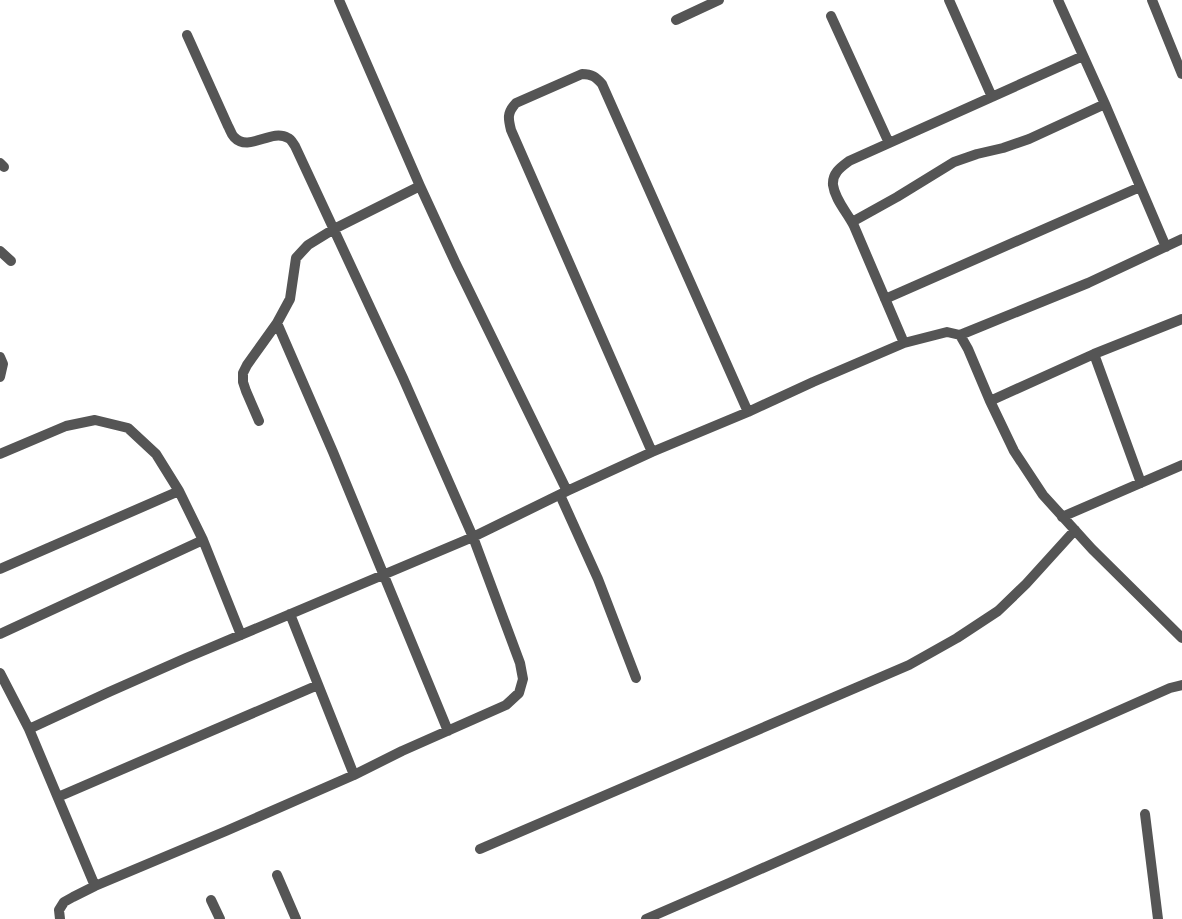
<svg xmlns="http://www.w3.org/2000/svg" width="1182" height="919" viewBox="0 0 1182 919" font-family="'Roboto Condensed',sans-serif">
  <rect width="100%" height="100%" fill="#fff"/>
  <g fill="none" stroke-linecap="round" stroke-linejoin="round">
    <!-- service -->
    <path stroke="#555" stroke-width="10" d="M560 495 598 579 636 678"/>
    <!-- minor -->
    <path stroke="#555" stroke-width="10" d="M339 0 420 186 456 264 567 491
      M949 0 992 97
      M1058 0 1105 104 1166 247
      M1152 0 1182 74
      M831 16 889 143
      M676 20 719 0
      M0 163 4 167
      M852 222 897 197 954 162 977 154 1003 148 1029 139 1105 104
      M0 251 11 261
      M885 299 1140 187
      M277 323 333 452 448 731
      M960 335 1088 283 1182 239
      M904 343C887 304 871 265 854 226 847 212 835 200 833 185 832 173 841 167 849 161L1083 56
      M1094 354 1141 483
      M0 357 3 364 0 377
      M990 401 1094 354 1182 319
      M259 421 246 391 243 382V373L247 365 277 323 290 299 296 258 308 245 334 229 420 186
      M652 452 511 130C508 118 507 113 516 103L582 74C592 74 596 77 602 84L748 412
      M0 454 66 426 95 420 128 428 156 454 179 491 203 540 241 635
      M1062 517 1182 465
      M0 569 179 491
      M290 614 354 775
      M0 634 203 540
      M0 673 29 729 95 886
      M29 729 109 692 186 658 473 537 567 491 652 452 748 412 813 382 904 343 947 332 960 335 968 349 990 401 1014 451 1043 495 1092 549 1182 638
      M58 797 318 685
      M1145 814 1158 919
      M480 849 909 665 957 638 998 611 1026 584 1075 530
      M277 875 296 919
      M211 900 220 919
      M60 919 59 910 64 902 73 897 95 886 226 831 354 775 402 751 506 705 519 693 523 679 520 663 473 537 403 378 295 146C293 143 291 139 288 138 271 128 249 153 234 137 231 134 230 129 228 126L187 35
      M646 919 729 883 1170 688 1182 685"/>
  </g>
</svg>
